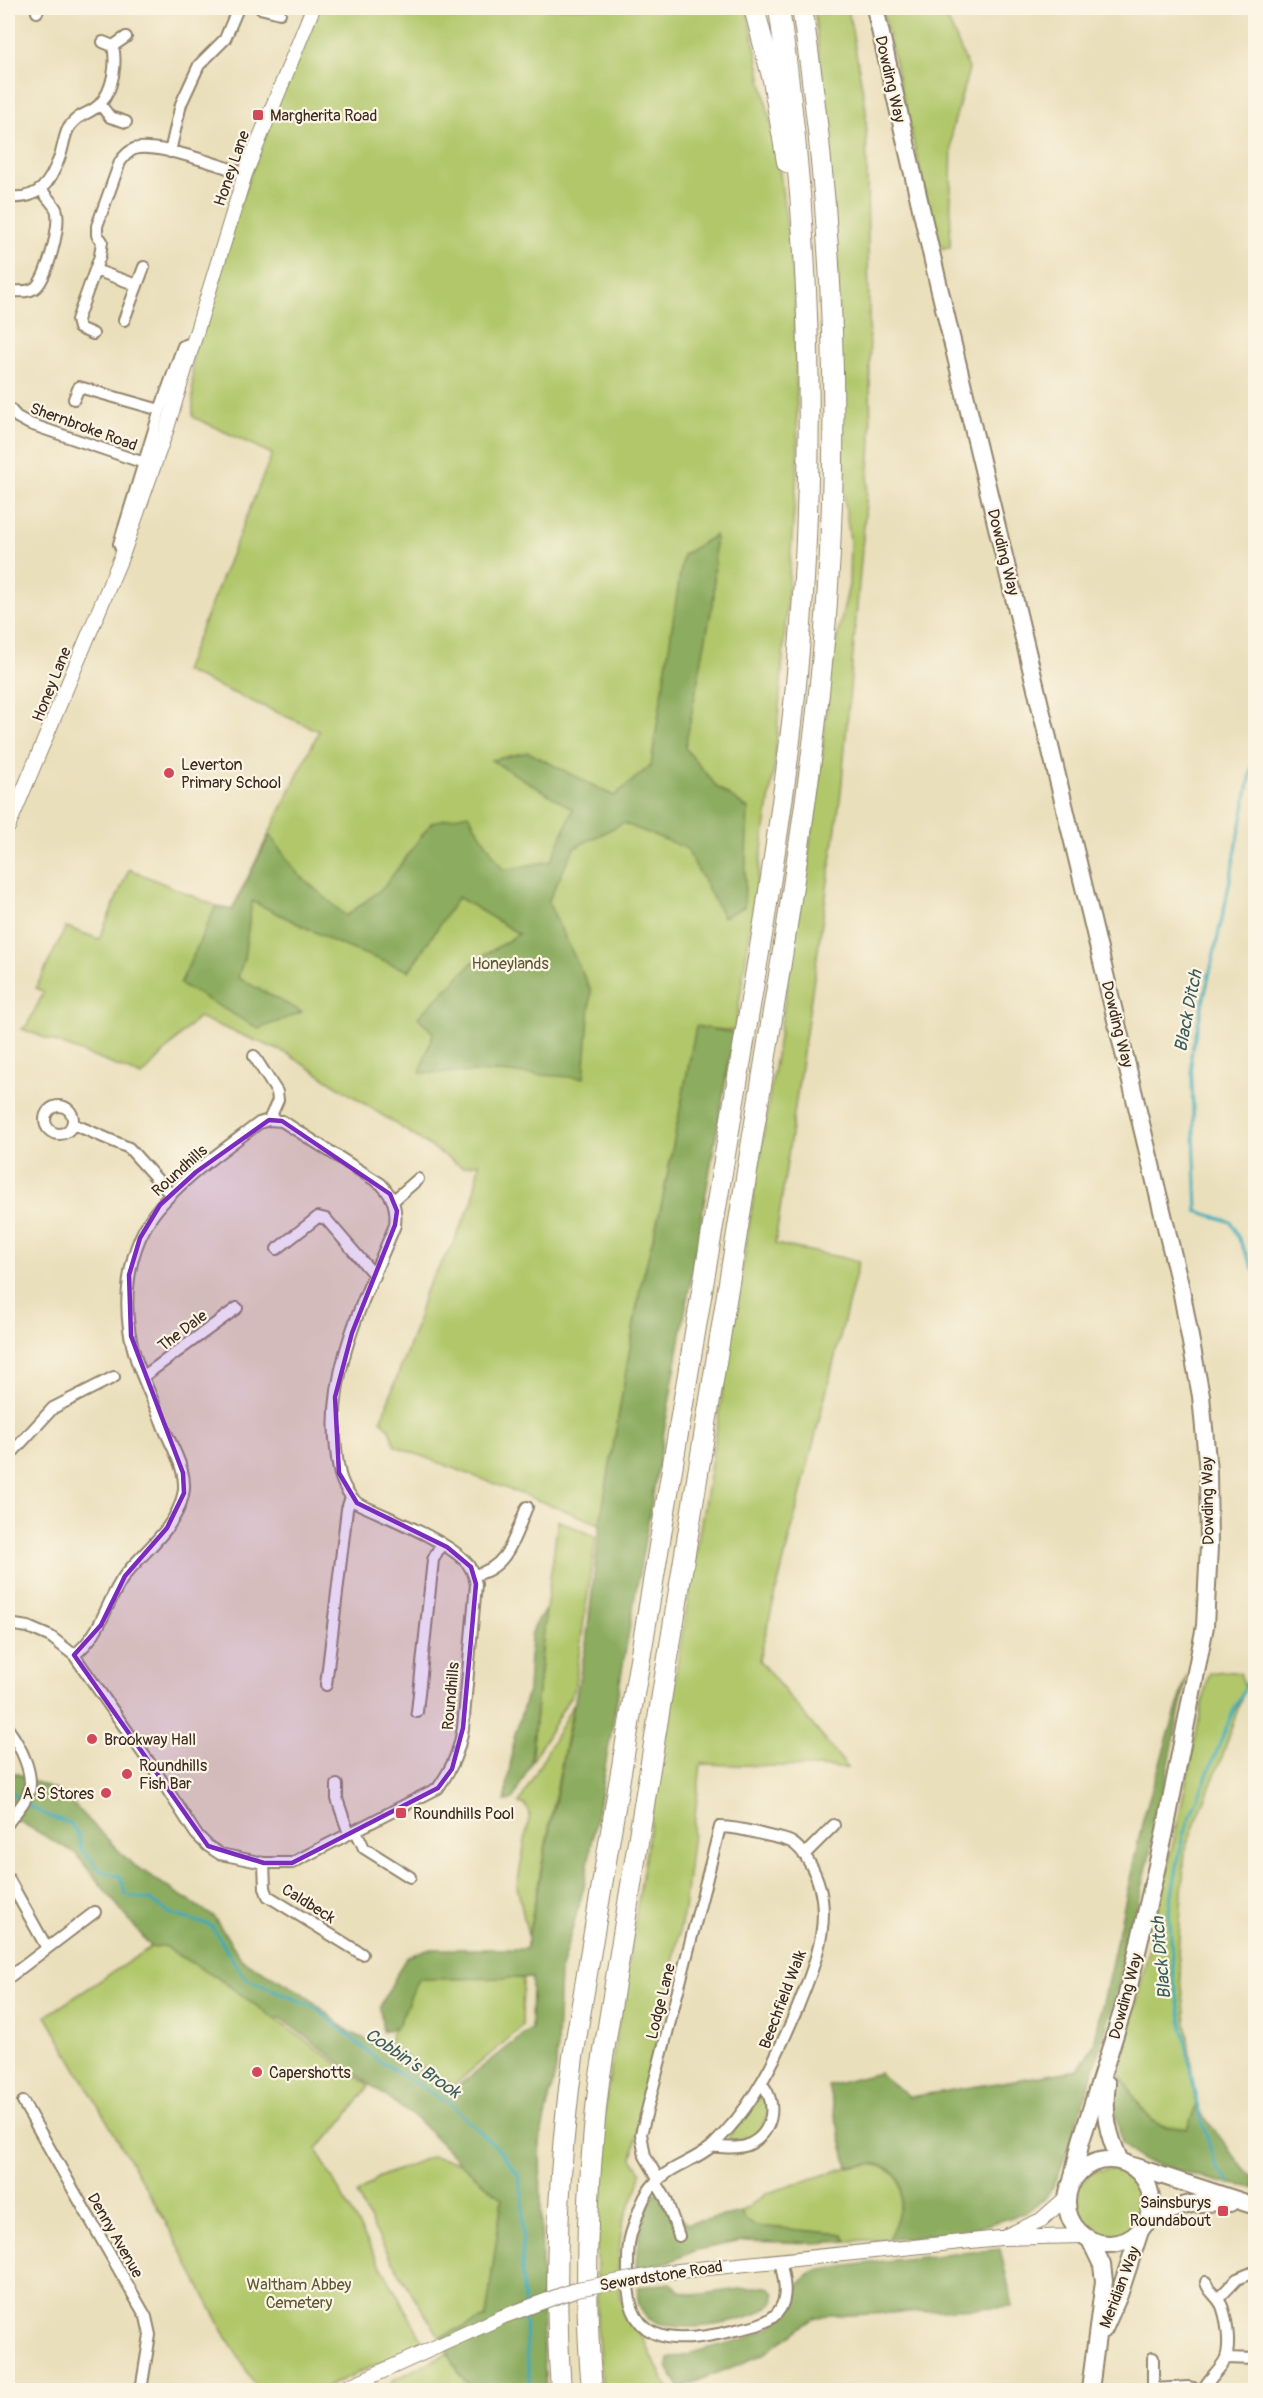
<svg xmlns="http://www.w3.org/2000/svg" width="1263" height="2398" viewBox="0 0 1263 2398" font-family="Pangolin,sans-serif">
  <rect width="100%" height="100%" fill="#fcf5e5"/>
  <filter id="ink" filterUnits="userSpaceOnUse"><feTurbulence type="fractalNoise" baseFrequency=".0167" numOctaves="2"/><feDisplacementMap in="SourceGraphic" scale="12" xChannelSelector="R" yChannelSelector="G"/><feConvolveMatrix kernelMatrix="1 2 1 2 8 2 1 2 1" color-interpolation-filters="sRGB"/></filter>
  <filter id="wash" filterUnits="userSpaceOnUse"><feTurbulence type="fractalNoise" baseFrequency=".008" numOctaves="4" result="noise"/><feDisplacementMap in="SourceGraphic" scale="24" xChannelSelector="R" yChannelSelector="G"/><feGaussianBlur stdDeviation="1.35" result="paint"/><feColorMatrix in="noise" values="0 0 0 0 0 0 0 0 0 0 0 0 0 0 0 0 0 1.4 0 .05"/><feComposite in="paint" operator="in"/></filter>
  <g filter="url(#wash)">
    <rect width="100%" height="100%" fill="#eadfbb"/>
    <!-- green -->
    <path fill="#b1c76b" stroke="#767844" stroke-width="1.5" d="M308 8H747L779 165 794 284 798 458 775 762 735 1031 696 1027 662 1203 640 1289 600 1524 395 1446 389 1428 381 1420 415 1329 425 1291 454 1242 473 1200 479 1163 462 1167 288 1054 198 1017 142 1076 22 1029 27 1025 44 992 36 988 66 927 99 939 129 869 216 906 232 910 319 731 184 671 272 454 193 417 192 343Z
      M814 8H848L866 109 871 444 841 793 775 1244 859 1261 759 1660 848 1768 701 1764 684 1910 632 2159 641 2171C640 2192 625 2208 622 2227 618 2254 615 2293 628 2318 633 2328 642 2334 646 2344 654 2359 659 2374 669 2389L602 2390 597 2324V2220L602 2124 658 1777 710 1470 818 792 831 665 849 585 850 540 842 484 837 270 824 98Z
      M882 8H943L969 69 952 130 950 248H938Z
      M558 1520 596 1537 574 1690 531 1763 546 1609Z
      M1224 1671 1240 1673 1245 1687 1221 1760 1185 1849 1178 1953 1196 2106 1187 2129C1179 2127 1166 2128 1158 2124 1139 2113 1133 2090 1120 2074L1175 1835 1209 1673Z
      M573 1704 528 1936 517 1886 530 1813 525 1805 519 1803Z
      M163 1946 219 1979 369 2086 336 2130 316 2149 424 2343 320 2390H258L226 2336 168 2226 46 2016 151 1947Z
      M523 1978 522 2027 454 2085 387 2047 393 2030 398 2026 418 1979Z
      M759 2097H764L769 2111C761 2132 755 2143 731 2144L728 2141 729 2136Z
      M432 2156 460 2163 502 2199 486 2318 440 2337C410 2291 381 2245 357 2195L377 2178Z
      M869 2164C914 2169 903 2209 889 2239L848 2241 843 2234 756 2226 746 2221 741 2212 768 2193 848 2167Z
      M1075 2203a34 34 0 1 1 68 0a34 34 0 1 1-68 0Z
      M448 2353 459 2373 475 2390H377L391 2385 393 2380Z"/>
    <!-- forest -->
    <path fill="#8cac5f" stroke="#646b3e" stroke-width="1.5" d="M715 535 714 596 685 748 717 787 748 809 744 907 723 917 686 848 623 823 574 848 548 902 591 991 584 1078 499 1072 420 1073 433 1033 418 1017 473 962 519 934 458 897 409 971 341 945 252 901 244 958 238 978 302 1012 259 1029 180 984 216 906 232 910 270 835 297 873 346 916 384 887 432 822 468 814 503 870 551 861 573 809 491 760 528 752 614 796 651 765 683 555Z
      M696 1026 734 1033 584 1887 560 1972 556 2069 540 2140 543 2343 546 2390H475L459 2373 440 2337 486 2318 502 2199 460 2163 418 2120 280 2018 275 2019 219 1979 163 1946 151 1947 75 1853 8 1815V1770L63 1794 132 1864 214 1917 242 1960 303 1993 349 2032 405 2056 454 2089 531 2029 532 1978 418 1979 398 2026 383 2032 380 2007 406 1957 427 1949H526L586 1644 600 1524 640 1289 662 1203Z
      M546 1609 531 1763 513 1799 505 1802 514 1738 528 1691 531 1636 537 1620Z
      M1187 1675C1157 1824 1127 1975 1078 2119 1072 2138 1056 2190 1041 2202 1010 2226 928 2238 889 2239 899 2217 914 2176 881 2165 871 2162 858 2165 848 2167L828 2086 879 2073 909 2097 1078 2070 1094 2044 1144 1815Z
      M1120 2074C1133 2090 1139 2113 1158 2124 1166 2128 1179 2127 1187 2129L1196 2106 1245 2170 1255 2177V2188L1220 2182 1141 2160 1122 2143 1114 2107Z
      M657 2190 686 2224 741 2212 746 2221 756 2226 843 2234 848 2241 815 2243 741 2241 697 2250 668 2262 636 2268C637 2236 641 2217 657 2190Z
      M1000 2249 1013 2306 816 2317 764 2354 680 2388 667 2367 668 2359 751 2337 773 2326 783 2315 800 2283 814 2271 885 2261Z
      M670 2283 680 2291 695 2295 763 2286 770 2288 774 2293C774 2298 774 2301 770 2305 751 2325 662 2338 644 2314 637 2306 637 2296 638 2287Z"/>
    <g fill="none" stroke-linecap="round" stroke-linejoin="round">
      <!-- stream -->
      <path stroke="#3babb8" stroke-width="3" d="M1256 762 1253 763 1225 905 1191 1055 1197 1211 1231 1222 1256 1275
        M8 1789 31 1807 48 1816 70 1823 79 1835 81 1849 102 1872 120 1876 126 1895 150 1900 171 1914 212 1926 227 1951 245 1978 316 2008 378 2060 452 2105 499 2150 518 2174 523 2197 522 2275 524 2305
        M1230 2181 1216 2168 1196 2100 1173 1973 1169 1910 1183 1835 1231 1716 1256 1666
        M524 2314 530 2390"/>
    </g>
  </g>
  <g filter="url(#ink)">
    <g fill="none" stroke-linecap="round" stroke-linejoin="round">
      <defs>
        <path id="minor" d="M260 8 280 13
          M37 12 39 8
          M103 42 113 46 126 37
          M100 104 110 117 126 122
          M170 152 181 104 199 65 225 39 238 8
          M8 197C39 200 50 184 60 156 63 148 64 137 68 129 76 114 91 114 100 104 113 90 117 64 113 46
          M95 270 137 285
          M8 291C17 291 27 293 35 288 47 279 62 223 56 209 52 202 46 197 42 190
          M124 320 144 267
          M93 334 79 328 77 320 100 256 102 241 97 235V226L120 162C124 156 128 152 134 149 156 142 222 166 245 174
          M74 399 79 387 160 410
          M8 407 17 417 30 424 150 465
          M123 553 119 544 160 410 183 346 192 343
          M254 1056 277 1092 278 1100 269 1120
          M45 1120a14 14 0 1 1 28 0a14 14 0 1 1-28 0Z
          M73 1124 129 1148 171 1195
          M393 1201 418 1179
          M277 1249 318 1217 326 1219 375 1276
          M144 1376 237 1308
          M8 1457 53 1408 114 1377
          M474 1575C509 1568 514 1536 527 1507
          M8 1624 28 1627 51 1637 74 1655 156 1772 196 1834 208 1846 220 1854 264 1863H292L438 1788C452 1768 459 1752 463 1728L476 1584C474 1575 471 1566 464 1560 442 1538 386 1517 357 1503 341 1488 338 1471 336 1449 326 1370 366 1296 395 1225 397 1207 393 1197 381 1184L282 1121 269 1120 259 1123C225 1149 189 1173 161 1205 125 1246 120 1309 136 1359 143 1380 154 1402 162 1423 170 1445 189 1471 183 1495 176 1528 145 1550 125 1575 105 1602 103 1633 74 1655
          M326 1685 347 1509 351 1497
          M417 1712 433 1560 441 1544
          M8 1729C19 1744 37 1776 27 1796 23 1805 14 1814 8 1823
          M337 1785V1799L349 1834
          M356 1831 364 1848 410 1877
          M804 1855 834 1825
          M264 1863 265 1888 268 1896 362 1954
          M8 1878 47 1948
          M8 1978 95 1912
          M23 2102 146 2317 150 2335 141 2390
          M711 2147C723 2146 736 2150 748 2145 773 2134 779 2103 761 2083
          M659 2180 645 2156 641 2134 720 1827C736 1827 749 1831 765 1835 773 1837 783 1838 791 1842 798 1846 805 1855 809 1862 838 1910 816 1962 797 2009 780 2049 763 2086 736 2120 728 2129 720 2139 711 2147 694 2161 669 2167 654 2184 643 2196 638 2213 633 2228 627 2243 628 2262 628 2278 627 2350 683 2343 736 2330 751 2327 772 2323 780 2309 789 2295 783 2276 780 2260
          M656 2182 666 2199 679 2236
          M1218 2299 1237 2279 1256 2271
          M1153 2358V2389L1189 2387 1201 2390
          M1226 2358 1256 2359
          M1203 2390C1208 2379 1219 2371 1225 2360 1231 2348 1227 2321 1223 2309 1220 2297 1208 2293 1206 2282"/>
        <path id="tertiary" d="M8 827 123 553 167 428 245 174 313 8
          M1008 2235 1041 2220 1067 2197
          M669 2272 1000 2238 1083 2236
          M341 2390 502 2317"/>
        <path id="primary" d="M875 8 939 287 1181 1289 1201 1396 1208 1471 1209 1546 1205 1626 1164 1836 1125 2003 1081 2141 1072 2181
          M1107 2084C1103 2113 1108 2135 1120 2161
          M1067 2202a42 42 0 1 1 84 0a42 42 0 1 1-84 0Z
          M1133 2166 1249 2204
          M1146 2223C1177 2204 1194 2201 1230 2203
          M1104 2329 1119 2295 1140 2231
          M1090 2390 1104 2281 1102 2265 1091 2242"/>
        <path id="motorway" d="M754 8 773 80 787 162
          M561 2390C553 2279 558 2168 573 2057L765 917C778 832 791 747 798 662 817 443 811 225 779 8
          M592 2390C583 2287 587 2184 599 2082L786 932C802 828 818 723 826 617 841 414 833 209 802 8"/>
      </defs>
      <!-- minor casing -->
      <use href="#minor" stroke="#92846c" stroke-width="14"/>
      <!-- tertiary casing -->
      <use href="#tertiary" stroke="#92846c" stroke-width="16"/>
      <!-- primary casing -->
      <use href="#primary" stroke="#92846c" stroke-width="20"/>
      <!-- motorway casing -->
      <use href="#motorway" stroke="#92846c" stroke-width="22"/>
      <!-- minor -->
      <use href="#minor" stroke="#fff" stroke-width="10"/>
      <!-- tertiary -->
      <use href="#tertiary" stroke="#fff" stroke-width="14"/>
      <!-- primary -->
      <use href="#primary" stroke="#fff" stroke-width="16"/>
      <!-- motorway -->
      <use href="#motorway" stroke="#fff" stroke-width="20"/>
      <defs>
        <path id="tertiary-bridge" d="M502 2317 577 2289 669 2272"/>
      </defs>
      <!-- tertiary-bridge casing -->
      <use href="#tertiary-bridge" stroke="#92846c" stroke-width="16" stroke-linecap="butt"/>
      <!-- tertiary-bridge -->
      <use href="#tertiary-bridge" stroke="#fff" stroke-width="14"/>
    </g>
  </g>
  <!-- marked area -->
  <path fill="#7b2cbf" fill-opacity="0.2" stroke="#7b2cbf" stroke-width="4.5" stroke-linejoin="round" d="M269 1120 282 1121 390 1194 397 1211 395 1225 352 1333 335 1397 339 1473 357 1503 447 1547 471 1567 476 1584 463 1728 452 1769 438 1788 292 1863H264L208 1846 74 1655 101 1625 125 1576 167 1528 184 1493 183 1473 131 1336 129 1275 140 1238 160 1205 196 1172Z"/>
  <!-- markers -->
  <g fill="#d1495b" stroke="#fcf5e5" stroke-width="2">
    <rect x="252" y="109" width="12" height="12" rx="3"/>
    <circle cx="169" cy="773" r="6"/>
    <circle cx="92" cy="1739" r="6"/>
    <circle cx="127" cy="1774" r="6"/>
    <circle cx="106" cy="1793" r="6"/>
    <rect x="395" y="1807" width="12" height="12" rx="3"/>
    <circle cx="257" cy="2072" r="6"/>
    <rect x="1217" y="2205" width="12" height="12" rx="3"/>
  </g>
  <g text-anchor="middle" stroke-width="4.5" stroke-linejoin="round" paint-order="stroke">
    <!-- street labels -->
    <g font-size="16" fill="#3b2a1e" stroke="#fcf5e5">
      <text transform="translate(891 79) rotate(77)" y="6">Dowding Way</text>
      <text transform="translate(231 168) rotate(-71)" y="6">Honey Lane</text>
      <text transform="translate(84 426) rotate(20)" y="6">Shernbroke Road</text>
      <text transform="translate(1004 552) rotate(76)" y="6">Dowding Way</text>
      <text transform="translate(51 684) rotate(-68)" y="6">Honey Lane</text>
      <text transform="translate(1118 1024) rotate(76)" y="6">Dowding Way</text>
      <text transform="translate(179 1170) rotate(-42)" y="6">Roundhills</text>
      <text transform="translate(182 1330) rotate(-37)" y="6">The Dale</text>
      <text transform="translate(1207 1501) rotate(-91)" y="6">Dowding Way</text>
      <text transform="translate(450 1696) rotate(-85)" y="6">Roundhills</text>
      <text transform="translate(309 1903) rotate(32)" y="6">Caldbeck</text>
      <text transform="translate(1125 1996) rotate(-75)" y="6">Dowding Way</text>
      <text transform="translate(782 1999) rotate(-69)" y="6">Beechfield Walk</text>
      <text transform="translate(660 2001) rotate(-76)" y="6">Lodge Lane</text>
      <text transform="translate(116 2235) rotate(60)" y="6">Denny Avenue</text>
      <text transform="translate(661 2275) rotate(-9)" y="6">Sewardstone Road</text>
      <text transform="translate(1119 2287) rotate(-69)" y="6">Meridian Way</text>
    </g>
    <!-- poi labels -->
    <g font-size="16" fill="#3b2a1e" stroke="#fcf5e5" text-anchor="start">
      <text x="270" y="121">Margherita Road</text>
      <text x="181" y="770">Leverton<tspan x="181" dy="18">Primary School</tspan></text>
      <text x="104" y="1745">Brookway Hall</text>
      <text x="139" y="1771">Roundhills<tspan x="139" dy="18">Fish Bar</tspan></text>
      <text x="94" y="1799" text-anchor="end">A S Stores</text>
      <text x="413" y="1819">Roundhills Pool</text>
      <text x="269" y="2078">Capershotts</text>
      <text x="1211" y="2208" text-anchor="end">Sainsburys<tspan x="1211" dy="18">Roundabout</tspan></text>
    </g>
    <!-- park labels -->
    <g font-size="16" fill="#5e5935" stroke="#fcf5e5">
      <text x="510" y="969">Honeylands</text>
      <text x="299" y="2290">Waltham Abbey<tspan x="299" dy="18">Cemetery</tspan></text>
    </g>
    <!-- water labels -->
    <g font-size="18" font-style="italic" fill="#3b5e5c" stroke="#fcf5e5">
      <text transform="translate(1188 1011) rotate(-79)" y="6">Black Ditch</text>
      <text transform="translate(1161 1958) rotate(-95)" y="6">Black Ditch</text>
      <text transform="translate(413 2063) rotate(34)" y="6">Cobbin's Brook</text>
    </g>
  </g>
  <!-- margin -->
  <rect width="1263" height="2398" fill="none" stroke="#fcf5e5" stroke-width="30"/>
</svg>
